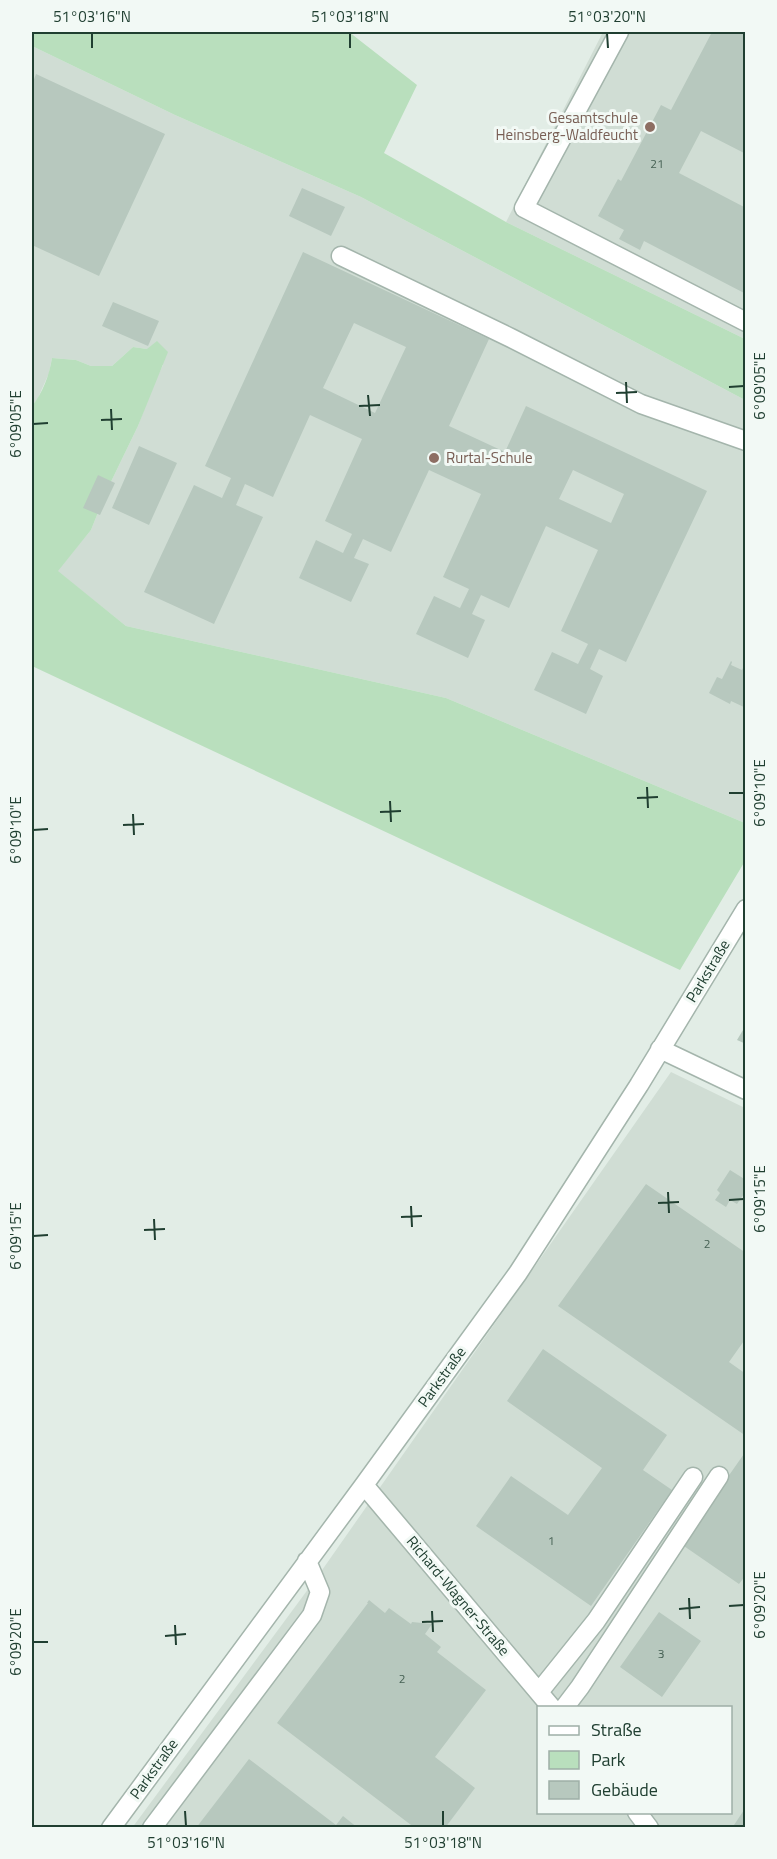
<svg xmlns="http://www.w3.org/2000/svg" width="777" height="1859" viewBox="0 0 777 1859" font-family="'Titillium Web',sans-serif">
  <rect width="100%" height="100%" fill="#e2ede6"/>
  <!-- built -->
  <path fill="#d0ddd4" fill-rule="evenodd" d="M603 32H745V339L506 222Z
    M32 46 175 115 361 197 745 400V823L446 698 126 626 57 571 91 530 107 490 138 426 154 383 163 365 147 349 133 347 112 366H91L76 360 52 358 49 373 38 398 32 406Z
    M671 1072 745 1108V1827L132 1828 320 1573ZM538 1708H730V1812H538Z"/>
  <!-- green -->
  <path fill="#b9dfbd" d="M32 32H349L417 85 384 153 506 222 745 339V400L361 197 175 115 32 46Z
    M157 341 168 352 138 426 107 490 91 530 58 571 126 626 446 698 745 823V861L680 970 32 666V406C43 392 49 376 52 358L76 360 91 366H112L133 347 147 349Z"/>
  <!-- building -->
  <path fill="#b7c8be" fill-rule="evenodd" d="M712 32H746V154L701 131 679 173 746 208V294L644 241 640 250 619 239 624 230 598 216 618 179 621 181 661 105 671 110Z
    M36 74 165 134 99 276 32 245V85Z
    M302 188 345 207 331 236 289 216Z
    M303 252 489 339 449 426 505 452 526 406 707 491 626 662 599 649 590 669 603 676 586 714 534 690 552 652 578 664 588 644 561 631 598 550 546 526 509 608 481 595 472 614 485 620 468 658 416 634 434 596 460 608 469 589 443 577 481 494 429 470 391 552 363 539 354 558 369 564 351 602 299 578 316 540 343 553 352 534 325 521 362 439 310 415 273 497 245 484 236 505 263 517 214 624 144 592 194 485 222 498 231 478 205 466ZM354 323 406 347 375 413 323 388ZM573 470 624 494 611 523 559 499Z
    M113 302 159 321 148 346 102 326Z
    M139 446 177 463 149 525 112 508Z
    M98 475 115 483 100 515 83 508Z
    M731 661 732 662 731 665 742 670 743 668 746 669V708L731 701 730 704 709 693 717 677 722 679Z
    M746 1025V1044L737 1040Z
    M730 1170 746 1180V1191L737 1204 730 1200 726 1207 715 1200 720 1193 717 1190Z
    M646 1184 746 1253V1338L729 1362 746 1374V1436L558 1306Z
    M543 1349 667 1435 643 1470 672 1490 591 1606 476 1526 511 1476 568 1515 602 1468 507 1401Z
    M746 1451V1575L739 1584 681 1544Z
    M369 1600 385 1613 389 1608 411 1624 412 1622 432 1624 425 1634 441 1647 437 1652 486 1690 435 1757 475 1788 445 1828H415L277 1723 368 1603H367Z
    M659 1612 701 1641 662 1697 620 1667Z
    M249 1759 336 1825 343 1816 358 1828H196Z
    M746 1807V1828H732Z"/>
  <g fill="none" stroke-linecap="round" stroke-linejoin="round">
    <defs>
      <path id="minor" d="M619 32 524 208 746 322
        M341 256 511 338 641 404 746 441
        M660 1049 746 1090
        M364 1485 552 1708
        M539 1692 596 1621 693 1477
        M564 1708 580 1687 719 1476
        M637 1812 649 1828
        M111 1828 364 1485 518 1273 639 1085 746 909
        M152 1828 312 1615 320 1592 307 1561"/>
    </defs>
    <!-- minor casing -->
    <use href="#minor" stroke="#a4b5ac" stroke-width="21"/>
    <!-- minor -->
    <use href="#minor" stroke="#fff" stroke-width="18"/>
  </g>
  <!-- ticks -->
  <path fill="none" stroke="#203f31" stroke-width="2" d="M92 33V48M350 33V48M607 33 608 48M626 382 627 403M729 387 744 386M616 393 637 392M368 395 370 416M359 406 380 405M111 409 112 430M101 420 122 419M33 424 48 423M647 787 648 808M729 793H744M637 798 658 797M390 801 391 822M380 812 401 811M133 814 134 835M123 825 144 824M33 830 48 829M668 1192 669 1213M729 1200 744 1199M658 1203 679 1202M411 1206 412 1227M401 1217 422 1216M154 1219 155 1240M144 1230 165 1229M33 1236 48 1235M689 1598 690 1619M729 1606 744 1605M679 1609 700 1607M432 1611 433 1632M422 1622 443 1621M175 1625 176 1645M165 1636 186 1634M33 1642H48M185 1811 186 1826M443 1811V1826"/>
  <!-- markers -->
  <g fill="#8d6e63" stroke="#f2f9f5" stroke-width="2">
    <circle cx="650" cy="127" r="6"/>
    <circle cx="434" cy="458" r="6"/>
  </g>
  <g text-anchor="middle" stroke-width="6" stroke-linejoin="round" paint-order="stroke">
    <!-- number labels -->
    <g font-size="12" fill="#466154">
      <text x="657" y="168">21</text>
      <text x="707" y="1248">2</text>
      <text x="551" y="1545">1</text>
      <text x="661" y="1658">3</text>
      <text x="402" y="1683">2</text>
    </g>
    <!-- education labels -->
    <g font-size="15" fill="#785e54" stroke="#f2f9f5" text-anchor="end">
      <text x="638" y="123">Gesamtschule<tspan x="638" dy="17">Heinsberg-Waldfeucht</tspan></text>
      <text x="446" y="463" text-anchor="start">Rurtal-Schule</text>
    </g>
    <!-- street labels -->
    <g font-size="15" fill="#203f31" stroke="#f2f9f5">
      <text transform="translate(708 971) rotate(-59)" y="5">Parkstraße</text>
      <text transform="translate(442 1377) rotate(-54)" y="5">Parkstraße</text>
      <text transform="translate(458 1596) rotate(50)" y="5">Richard-Wagner-Straße</text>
      <text transform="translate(154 1769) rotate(-54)" y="5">Parkstraße</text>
    </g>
  </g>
  <!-- border -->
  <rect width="777" height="1859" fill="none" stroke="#f2f9f5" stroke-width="66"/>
  <!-- legend -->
  <rect x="537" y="1706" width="195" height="108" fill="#f2f9f5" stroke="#9eafa7" stroke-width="1.5"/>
  <rect x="549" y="1726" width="30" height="9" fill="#ffffff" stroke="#9eafa7" stroke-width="1.5"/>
  <text x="591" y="1736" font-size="18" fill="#203f31">Straße</text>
  <rect x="549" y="1751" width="30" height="18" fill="#b9dfbd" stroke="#9eafa7" stroke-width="1.5"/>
  <text x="591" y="1766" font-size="18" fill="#203f31">Park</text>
  <rect x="549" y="1781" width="30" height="18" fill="#b7c8be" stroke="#9eafa7" stroke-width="1.5"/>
  <text x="591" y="1796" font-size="18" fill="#203f31">Gebäude</text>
  <rect x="33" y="33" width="711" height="1793" fill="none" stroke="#203f31" stroke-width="2"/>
  <g font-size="15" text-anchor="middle" fill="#203f31">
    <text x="92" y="22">51°03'16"N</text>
    <text x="350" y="22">51°03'18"N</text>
    <text x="607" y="22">51°03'20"N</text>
    <text transform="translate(760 386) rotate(-90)" y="5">6°09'05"E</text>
    <text transform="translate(16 424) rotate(-90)" y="5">6°09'05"E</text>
    <text transform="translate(760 793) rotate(-90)" y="5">6°09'10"E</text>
    <text transform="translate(16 830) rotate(-90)" y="5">6°09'10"E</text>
    <text transform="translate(760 1199) rotate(-90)" y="5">6°09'15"E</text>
    <text transform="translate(16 1236) rotate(-90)" y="5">6°09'15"E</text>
    <text transform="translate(760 1605) rotate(-90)" y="5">6°09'20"E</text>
    <text transform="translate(16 1642) rotate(-90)" y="5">6°09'20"E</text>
    <text x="186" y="1848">51°03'16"N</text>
    <text x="443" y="1848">51°03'18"N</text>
  </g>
</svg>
